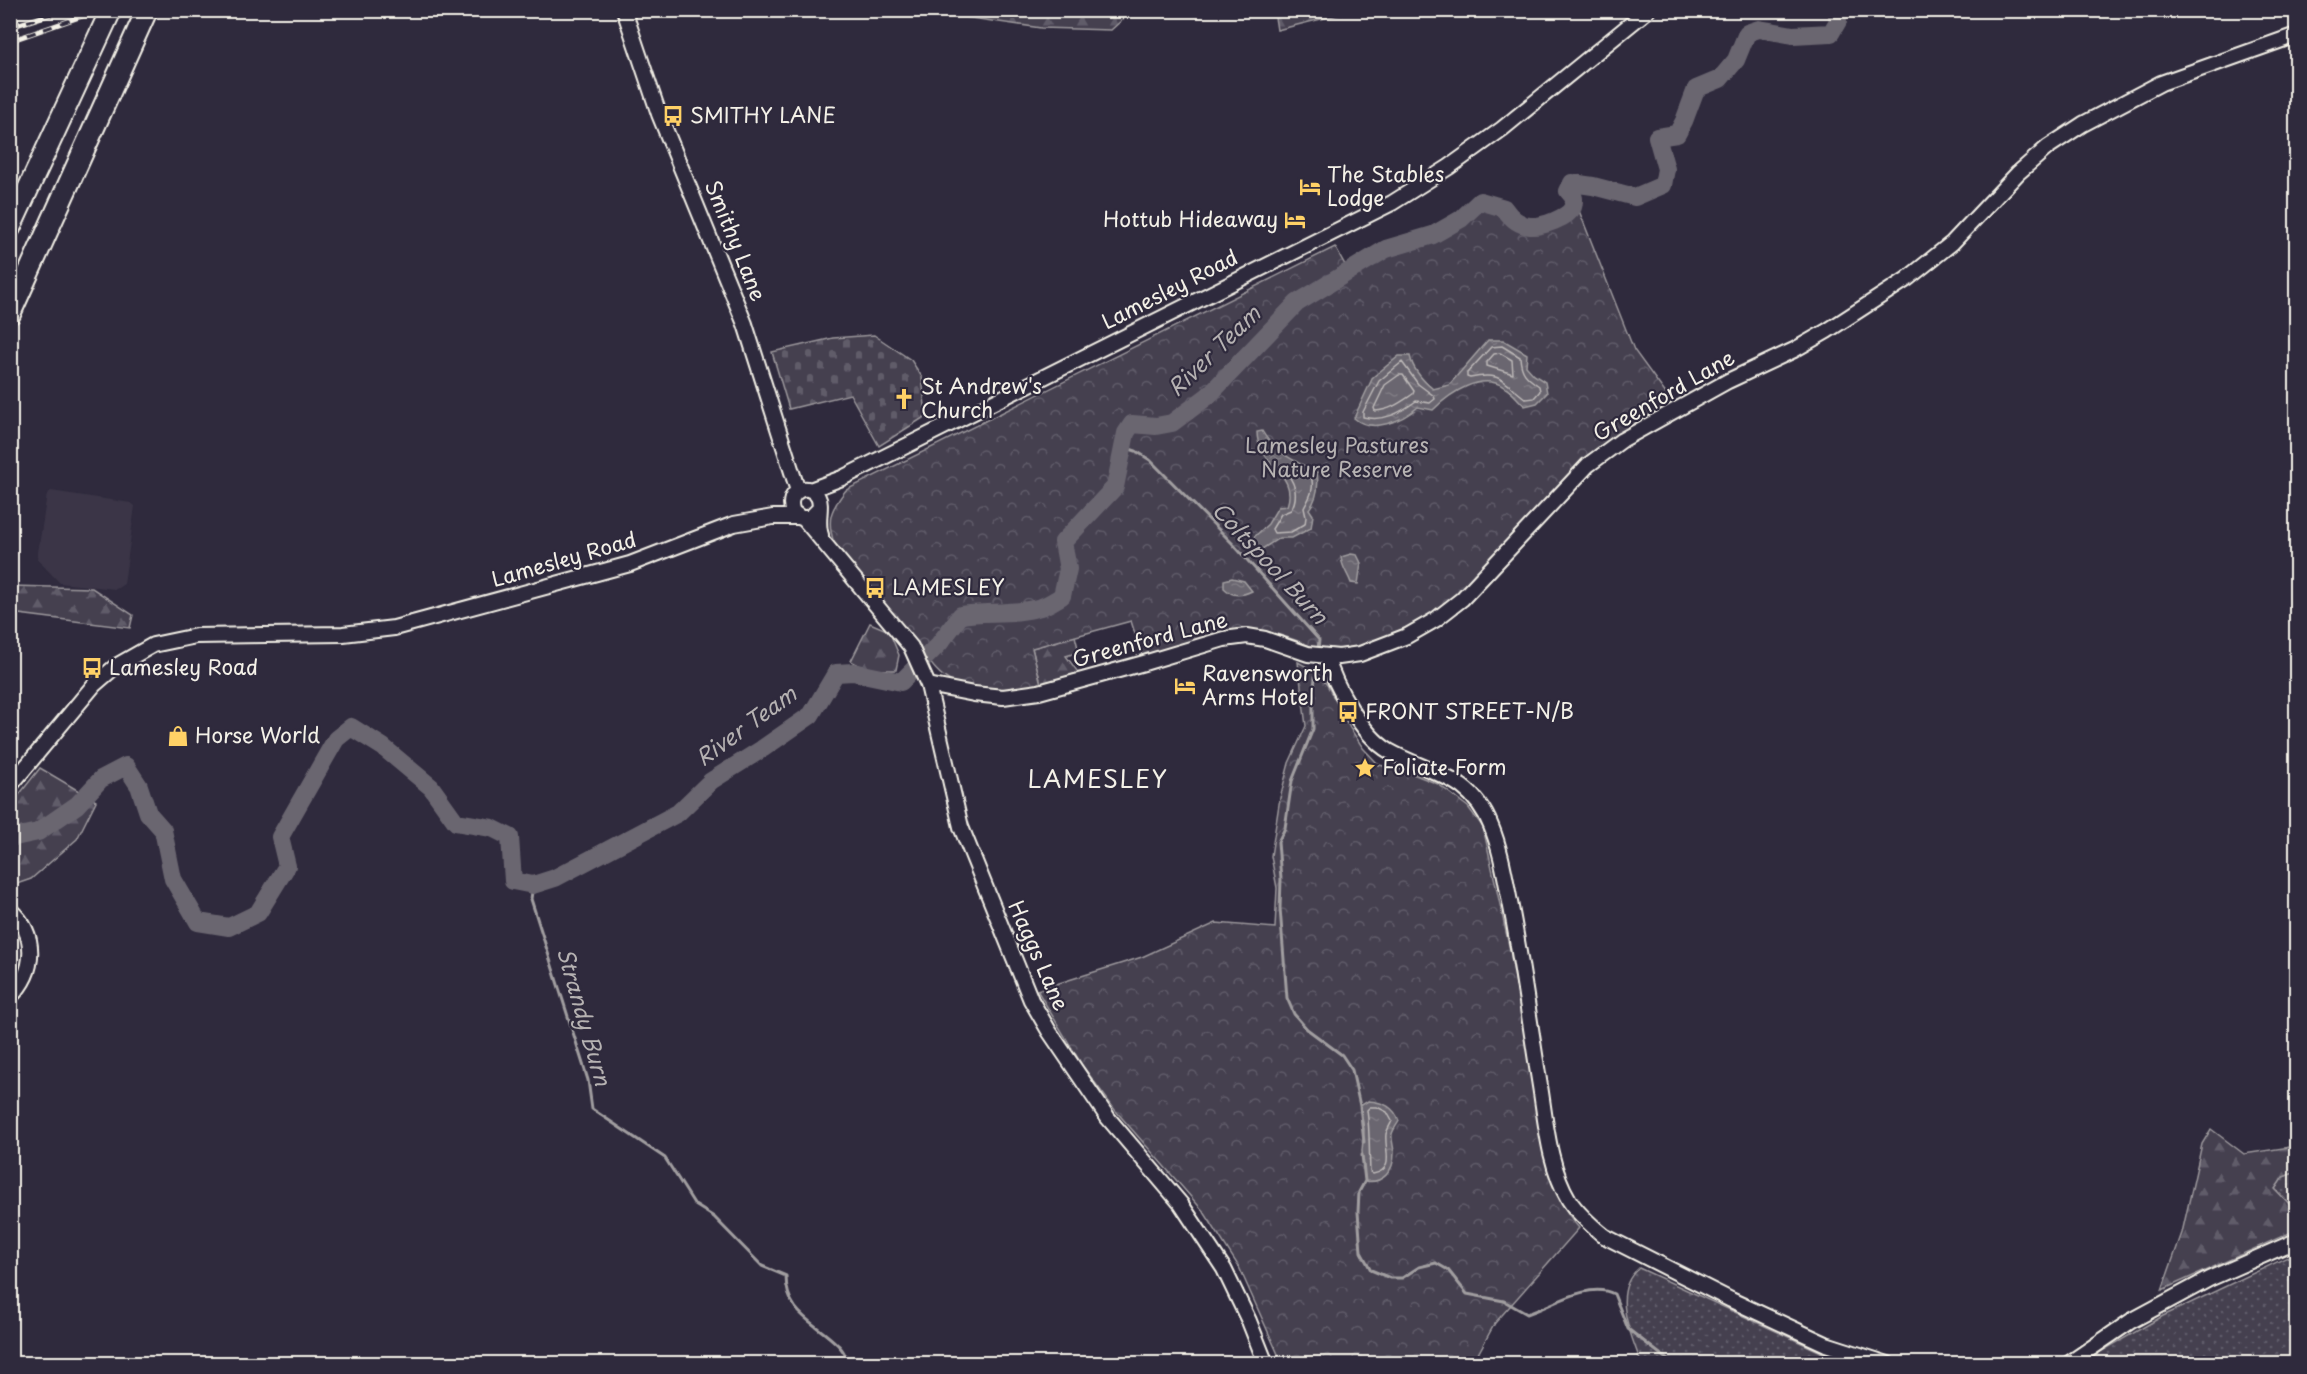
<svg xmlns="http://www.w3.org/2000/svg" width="2307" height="1374" viewBox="0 0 2307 1374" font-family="'Playpen Sans',sans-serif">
  <defs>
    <pattern id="grass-dots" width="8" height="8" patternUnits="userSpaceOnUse" patternTransform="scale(1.5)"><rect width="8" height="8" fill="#454050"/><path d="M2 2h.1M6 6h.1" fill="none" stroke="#605c69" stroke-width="1.8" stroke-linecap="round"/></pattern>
    <pattern id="forest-firs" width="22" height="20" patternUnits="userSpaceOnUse" patternTransform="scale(1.5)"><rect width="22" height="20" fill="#454050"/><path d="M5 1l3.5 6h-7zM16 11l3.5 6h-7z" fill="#605c69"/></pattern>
    <pattern id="cemetery-stones" width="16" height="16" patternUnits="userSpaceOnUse" patternTransform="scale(1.5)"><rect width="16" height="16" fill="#454050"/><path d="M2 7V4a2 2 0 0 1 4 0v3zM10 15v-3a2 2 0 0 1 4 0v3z" fill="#605c69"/></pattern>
    <pattern id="park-crowns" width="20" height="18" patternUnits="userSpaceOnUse" patternTransform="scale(1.5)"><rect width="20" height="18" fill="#454050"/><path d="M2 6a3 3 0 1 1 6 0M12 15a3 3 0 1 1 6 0" fill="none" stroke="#605c69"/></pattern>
    <pattern id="water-ripples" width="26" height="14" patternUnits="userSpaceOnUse" patternTransform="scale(1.5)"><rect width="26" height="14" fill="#6a6670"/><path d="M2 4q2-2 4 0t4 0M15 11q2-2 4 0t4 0" fill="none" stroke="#807c84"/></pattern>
  </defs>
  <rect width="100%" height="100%" fill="#2f2a3d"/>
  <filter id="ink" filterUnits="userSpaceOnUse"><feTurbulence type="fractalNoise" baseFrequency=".0167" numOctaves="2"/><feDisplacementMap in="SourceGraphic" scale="12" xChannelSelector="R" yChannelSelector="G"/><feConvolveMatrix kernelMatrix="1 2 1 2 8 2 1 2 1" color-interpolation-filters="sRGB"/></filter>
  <g filter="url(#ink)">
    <!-- built -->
    <path fill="#3b3647" d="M51 491 131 503 135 506 124 584 116 589 60 583 37 559 47 494Z"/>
    <!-- grass -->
    <path fill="url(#grass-dots)" stroke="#9c989c" stroke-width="1.5" d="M2296 1172V1211L2275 1189 2283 1177Z
      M2296 1253V1363H2086L2095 1355 2163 1316Z
      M1639 1268 1832 1357 1853 1363H1641C1631 1334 1610 1292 1639 1268Z"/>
    <!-- forest -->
    <path fill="url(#forest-firs)" stroke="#9c989c" stroke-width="1.5" d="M978 11 1119 10 1131 12 1111 30 1041 28 965 17Z
      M1274 11V10L1353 11 1277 30Z
      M10 586 92 588 133 615 130 628 11 613Z
      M870 623 889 631 899 655 896 670H868L851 661Z
      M1075 636 1079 652 1066 656 1080 675 1041 684 1032 648Z
      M40 768 96 801 77 839 31 879 11 886V805Z
      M2211 1129 2244 1154 2296 1146V1172L2283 1177 2275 1189 2296 1211V1230L2162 1290 2182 1233 2202 1144Z"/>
    <!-- cemetery -->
    <path fill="url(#cemetery-stones)" stroke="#9c989c" stroke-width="1.5" d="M874 335 911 360 922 377 926 416 879 446 850 394 789 409 772 352 833 338Z"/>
    <!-- park -->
    <path fill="url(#park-crowns)" stroke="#9c989c" stroke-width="1.5" d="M1574 198 1634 350 1677 409 1622 440 1462 599 1407 636 1327 657C1316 647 1309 646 1295 640 1232 616 1201 641 1142 656L1131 621 1032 648 1041 684C1011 692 980 697 952 682 934 673 927 656 915 642 888 609 861 576 834 543 826 519 831 509 846 490L1335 247 1349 272 1386 249 1433 235 1461 219 1480 201 1504 208 1511 218 1531 226 1547 223 1566 214 1573 207Z
      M1298 662 1316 672 1327 685 1350 728 1363 748 1379 765 1403 770 1438 784 1468 807 1483 827 1510 950 1549 1173C1557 1194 1564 1211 1579 1228L1495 1323 1473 1363H1282L1239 1267 1204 1212 1115 1110 1082 1065 1037 990 1142 957 1216 923 1275 928 1277 888 1271 856 1280 798 1289 763 1306 726Z"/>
    <!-- water -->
    <path fill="url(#water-ripples)" stroke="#a19ea0" stroke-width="1.5" d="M1488 340H1503L1527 354 1526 366 1534 375 1545 382 1547 393 1537 403 1525 406C1518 400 1512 391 1504 387 1481 372 1450 393 1433 410L1418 407C1402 421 1372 434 1354 418L1373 377 1399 356H1410C1413 370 1422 380 1433 389L1449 385Z
      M1262 431C1274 452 1296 462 1317 472 1319 486 1318 498 1309 509L1313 515 1311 528 1292 538H1279L1259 551 1254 545V537L1268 524 1278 507 1287 506C1299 473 1257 465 1257 432Z
      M1351 554 1357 555 1361 563 1358 584 1351 583C1348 574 1342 568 1341 557Z
      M1232 578 1244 581 1252 591C1241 596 1233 597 1224 588V580Z
      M1368 1101C1384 1102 1394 1107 1399 1121 1397 1125 1393 1130 1392 1134 1391 1140 1394 1147 1394 1153 1394 1171 1383 1184 1365 1181L1362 1151 1364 1129 1360 1106Z"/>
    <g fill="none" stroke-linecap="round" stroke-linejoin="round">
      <!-- shore -->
      <path stroke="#bdb9b8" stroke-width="1.5" d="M1502 346 1520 357C1521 373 1526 377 1539 386L1540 391 1534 398 1526 399C1503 382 1502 371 1470 378L1467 377V373L1491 347Z
        M1494 354 1500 353 1512 360 1513 374 1487 366V362Z
        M1402 362 1418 384 1434 396 1435 399 1430 403 1416 401C1400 413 1384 422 1363 417V412L1379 381Z
        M1399 375H1403L1414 391 1413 394C1401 402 1391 410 1375 411L1374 408 1385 385Z
        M1287 464 1311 476C1315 488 1310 497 1304 508L1306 517 1305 524 1291 532 1274 533 1272 529 1281 514 1291 510C1300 494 1294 481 1283 468Z
        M1377 1107 1387 1112 1392 1121C1390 1125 1387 1130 1386 1134 1384 1150 1396 1170 1373 1174L1370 1172C1369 1151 1370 1131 1367 1110L1370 1107Z"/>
      <!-- stream -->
      <path stroke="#a19ea0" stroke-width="3" d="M1123 447 1136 451 1150 460 1232 543 1319 640 1318 650
        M1317 660 1313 696V729L1292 781 1285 828 1278 842 1281 879 1280 908 1287 998 1294 1014 1307 1029 1342 1055 1352 1070 1360 1106 1364 1142
        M533 885 531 899 588 1080 592 1109 665 1158 695 1205 714 1217 762 1266 786 1276C786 1315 814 1321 838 1345 844 1350 846 1359 852 1364
        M1362 1155 1365 1181 1359 1192 1358 1212 1361 1252 1371 1270 1390 1278H1402L1419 1267 1436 1263 1448 1270 1467 1294 1504 1301 1527 1314C1552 1306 1588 1281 1614 1294L1628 1329 1673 1364"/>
      <!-- river -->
      <path stroke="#6a6670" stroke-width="18" d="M10 838 38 832 77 805 101 779 126 766 139 786 148 813 163 830 173 879 198 922 229 927 258 913 287 866 280 837 336 739 351 727 383 747 431 787 456 822 492 828 510 837 513 881 533 885 555 878 678 813 711 781 762 749 811 715 836 673 853 672 901 682 939 644 961 615C987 611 1015 615 1041 607 1048 605 1055 600 1062 596L1068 569 1063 542 1115 487 1126 433 1132 424 1156 426 1172 423 1208 396 1297 303 1386 249 1433 235 1461 219 1480 201 1504 208C1510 217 1518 225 1530 226 1542 227 1568 218 1573 207 1574 204 1574 201 1574 198L1568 191 1572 183 1593 186 1635 197 1663 185 1666 169 1657 137 1677 134 1684 121 1696 89 1720 79 1736 60 1747 33 1759 29 1793 35 1831 33 1838 21 1836 10"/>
      <defs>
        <path id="tertiary" d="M624 10 659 114 745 324 798 491
          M810 490 842 478 1392 203 1449 167 1502 129 1648 10
          M819 509 810 518H801L793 512C784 492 809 480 818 497 823 506 816 521 821 535
          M804 519 911 647 928 685 961 827 1031 1000 1049 1031 1108 1118 1181 1204 1224 1269 1249 1321 1266 1364
          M1327 657C1334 685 1363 736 1389 751 1430 774 1471 775 1491 826 1501 850 1505 877 1510 902 1522 963 1530 1025 1540 1086 1546 1123 1549 1167 1569 1200 1578 1214 1592 1226 1604 1236L1731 1300 1826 1344 1888 1364
          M928 685 974 694 1003 697 1039 692 1144 663 1224 639 1247 636 1265 639 1308 654 1339 657 1360 654 1407 636 1435 620 1462 599 1588 465 1622 440 1728 381 1794 350 1827 331 1907 279 1952 243 2018 173 2048 147 2083 124 2161 83 2296 35
          M10 786 94 685 116 666 153 645 196 636 343 634 394 628 630 564 734 524 773 517H798
          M10 910C38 934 36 972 10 997
          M2068 1364 2131 1321 2209 1279 2296 1241"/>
        <path id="trunk" d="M10 228 111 10
          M10 314 147 10"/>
      </defs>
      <!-- tertiary casing -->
      <use href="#tertiary" stroke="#f4f1e8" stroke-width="18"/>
      <!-- trunk casing -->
      <use href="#trunk" stroke="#f4f1e8" stroke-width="24"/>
      <!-- tertiary -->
      <use href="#tertiary" stroke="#2f2a3d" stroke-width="14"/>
      <!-- trunk -->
      <use href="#trunk" stroke="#2f2a3d" stroke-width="20"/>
      <defs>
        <path id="rail" d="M10 27 64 10
          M10 41 100 10"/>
      </defs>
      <!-- rail casing -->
      <use href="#rail" stroke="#f4f1e8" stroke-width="5"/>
      <!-- rail -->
      <use href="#rail" stroke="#2f2a3d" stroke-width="3" stroke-dasharray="9" stroke-linecap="butt"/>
    </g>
  </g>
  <!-- icons -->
  <defs>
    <symbol id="bus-bare" viewBox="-9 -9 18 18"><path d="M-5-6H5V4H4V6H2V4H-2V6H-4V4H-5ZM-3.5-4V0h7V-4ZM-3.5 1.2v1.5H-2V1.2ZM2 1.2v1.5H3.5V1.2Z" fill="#ffd166" stroke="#2f2a3d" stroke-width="2.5" paint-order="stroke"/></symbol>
    <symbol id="hotel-bare" viewBox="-9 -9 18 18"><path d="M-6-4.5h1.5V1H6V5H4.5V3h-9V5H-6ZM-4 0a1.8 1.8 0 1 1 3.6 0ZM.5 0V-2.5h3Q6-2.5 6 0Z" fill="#ffd166" stroke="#2f2a3d" stroke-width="2.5" paint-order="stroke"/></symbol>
    <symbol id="church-bare" viewBox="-9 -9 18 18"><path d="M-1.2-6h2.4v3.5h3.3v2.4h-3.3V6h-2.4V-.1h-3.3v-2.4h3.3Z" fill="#ffd166" stroke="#2f2a3d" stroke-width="2.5" paint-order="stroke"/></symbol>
    <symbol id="shop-bare" viewBox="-9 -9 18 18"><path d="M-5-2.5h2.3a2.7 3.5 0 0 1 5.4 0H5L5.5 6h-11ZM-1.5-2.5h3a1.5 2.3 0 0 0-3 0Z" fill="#ffd166" stroke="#2f2a3d" stroke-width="2.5" paint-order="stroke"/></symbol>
    <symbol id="sight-bare" viewBox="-9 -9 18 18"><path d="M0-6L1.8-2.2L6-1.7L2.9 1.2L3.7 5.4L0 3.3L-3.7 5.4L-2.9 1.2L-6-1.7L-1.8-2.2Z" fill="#ffd166" stroke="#2f2a3d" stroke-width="2.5" paint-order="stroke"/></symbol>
  </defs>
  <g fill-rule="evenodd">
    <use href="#bus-bare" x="658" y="101" width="30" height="30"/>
    <use href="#hotel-bare" x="1295" y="172" width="30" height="30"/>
    <use href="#hotel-bare" x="1280" y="205" width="30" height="30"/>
    <use href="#church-bare" x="889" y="384" width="30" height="30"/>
    <use href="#bus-bare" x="860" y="573" width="30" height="30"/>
    <use href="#bus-bare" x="77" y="653" width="30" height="30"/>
    <use href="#hotel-bare" x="1170" y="671" width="30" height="30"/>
    <use href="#bus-bare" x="1333" y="697" width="30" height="30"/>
    <use href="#shop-bare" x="163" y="721" width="30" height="30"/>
    <use href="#sight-bare" x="1350" y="753" width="30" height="30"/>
  </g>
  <g text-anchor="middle" stroke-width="4.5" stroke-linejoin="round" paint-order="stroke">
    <!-- poi labels -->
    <g font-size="21" fill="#f4f1e8" stroke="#2f2a3d" text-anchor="start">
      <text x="690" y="123">SMITHY LANE</text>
      <text x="1327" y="182">The Stables<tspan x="1327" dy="24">Lodge</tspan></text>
      <text x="1278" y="227" text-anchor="end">Hottub Hideaway</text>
      <text x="921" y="394">St Andrew's<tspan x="921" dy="24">Church</tspan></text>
      <text x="892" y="595">LAMESLEY</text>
      <text x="109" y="675">Lamesley Road</text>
      <text x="1202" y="681">Ravensworth<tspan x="1202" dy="24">Arms Hotel</tspan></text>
      <text x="1365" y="719">FRONT STREET-N/B</text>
      <text x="195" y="743">Horse World</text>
      <text x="1382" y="775">Foliate Form</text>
    </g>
    <!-- street labels -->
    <g font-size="21" fill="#f4f1e8" stroke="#2f2a3d">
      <text transform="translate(735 241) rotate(68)" y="7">Smithy Lane</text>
      <text transform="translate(1170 290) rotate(-27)" y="7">Lamesley Road</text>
      <text transform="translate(1664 396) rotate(-30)" y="7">Greenford Lane</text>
      <text transform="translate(564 560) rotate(-16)" y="7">Lamesley Road</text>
      <text transform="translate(1150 640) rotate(-15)" y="7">Greenford Lane</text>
      <text transform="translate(1038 956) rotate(66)" y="7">Haggs Lane</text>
    </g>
    <!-- park labels -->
    <g font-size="21" fill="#b7b3b3" stroke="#2f2a3d">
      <text x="1337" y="453">Lamesley Pastures<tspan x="1337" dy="24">Nature Reserve</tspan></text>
    </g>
    <!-- water labels -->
    <g font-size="22" font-style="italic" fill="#b6b2b2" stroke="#2f2a3d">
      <text transform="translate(1214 351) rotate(-44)" y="8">River Team</text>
      <text transform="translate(1270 563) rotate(47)" y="8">Coltspool Burn</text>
      <text transform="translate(746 726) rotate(-36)" y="8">River Team</text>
      <text transform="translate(584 1017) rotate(74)" y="8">Strandy Burn</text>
    </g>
    <!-- quarter labels -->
    <g font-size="24" letter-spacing="1.5" fill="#f4f1e8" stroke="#2f2a3d">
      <text x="1098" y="788">LAMESLEY</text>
    </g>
  </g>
  <!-- margin -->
  <rect width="2307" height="1374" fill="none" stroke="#2f2a3d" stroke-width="36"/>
  <rect x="18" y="18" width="2271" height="1338" fill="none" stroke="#f4f1e8" stroke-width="2" filter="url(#ink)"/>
</svg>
